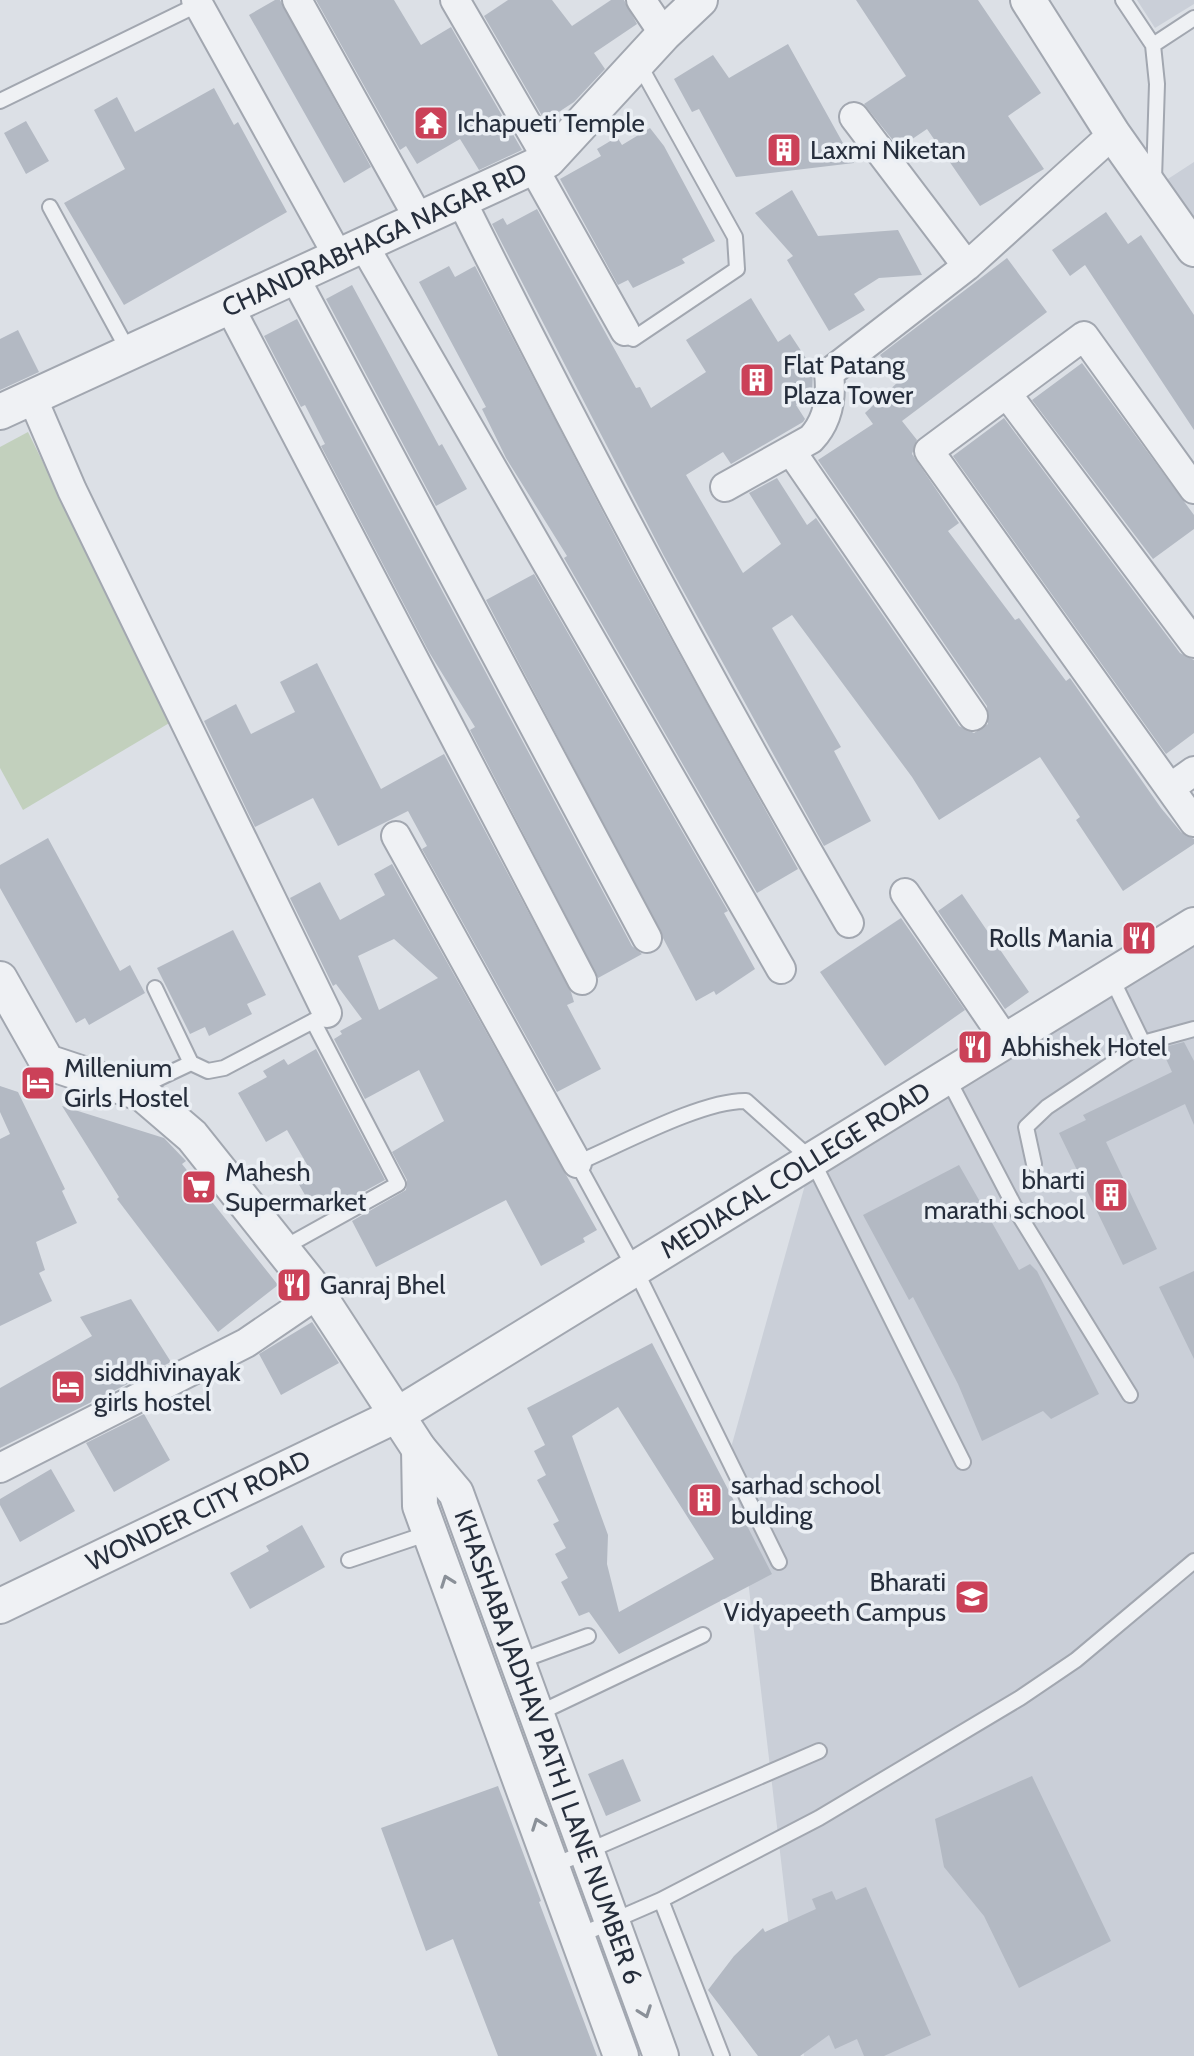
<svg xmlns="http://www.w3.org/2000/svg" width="1194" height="2056" viewBox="0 0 1194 2056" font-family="Cabin,sans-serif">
  <rect width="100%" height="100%" fill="#dce0e6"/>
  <!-- built -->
  <path fill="#cacfd8" d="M1137 0H1194V4L1155 28Z
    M1194 162V249L1154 188Z
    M1194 925V2056H804L732 1444 812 1160Z"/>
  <!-- green -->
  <path fill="#c2d0bd" d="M28 432 171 722 23 810 0 768V447Z"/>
  <!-- building -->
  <path fill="#b3b9c3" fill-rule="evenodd" d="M275 0H280L371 167 344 183 249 15Z
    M316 0H394L421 45 451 27 522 150 479 170 460 139 417 164 406 146 400 150Z
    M508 0H552L572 26 611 0H624L637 24 594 53 605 69 574 102 545 121 484 16Z
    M856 0H978L1041 93 1008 116 1044 169 980 206 927 129 899 148 864 104 906 76Z
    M788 44 854 163 736 177 699 109 692 112 674 79 713 55 729 78Z
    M214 88 234 125 238 122 287 212 124 305 64 203 125 169 94 110 117 97 135 132Z
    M26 121 49 161 26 174 4 133Z
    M650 128 664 146 715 241 682 259 685 263 633 288 628 280 618 285 560 179 601 156 597 149 617 137 622 145Z
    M792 190 818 236 898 230 922 275 879 278 854 294 865 310 829 331 787 260 793 256 755 213Z
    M537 209 636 388 640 387 651 408 706 372 686 340 751 298 778 342 790 334 813 369 812 395 796 405 805 419 803 422 731 464 723 452 686 475 743 573 781 544 749 493 777 478 807 525 816 518 959 726 974 733 988 724 987 706 818 460 873 424 865 413 899 381 880 355 1007 258 1047 312 902 421 917 440 912 454 959 523 948 531 1015 620 1019 618 1066 681 1070 678 1161 808 1181 832 1194 839V844L1123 891 1076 820 1080 817 1040 757 939 820 912 777 792 615 772 628 841 747 834 751 871 821 824 846 664 556 492 224 503 218 507 225Z
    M1106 212 1128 244 1141 235 1194 315V430L1085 265 1070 276 1052 250Z
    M449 266 455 277 475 266 634 572 798 869 757 893 564 558 567 556 506 458 482 409 486 407 419 282Z
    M352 285 439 446 442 444 467 489 436 506 326 299Z
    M297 319 632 946 642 954 598 978 470 730 475 727 429 652 321 446 325 444 305 405 301 407 264 336Z
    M18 330 39 372 0 390V339Z
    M1082 363 1194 515V529L1153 559 1032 400Z
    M1004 418 1180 653 1194 660V733L1166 754 953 456Z
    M534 574 728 911 724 913 755 969 716 995 714 991 696 1001 486 600Z
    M317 663 381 789 444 754 571 992 574 1002 567 1005 601 1069 557 1092 422 849 427 846 408 811 338 846 313 798 255 827 204 721 236 704 251 734 295 712 280 682Z
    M48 838 120 971 130 965 145 993 89 1025 85 1018 76 1023 0 888V865Z
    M392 864 597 1230 583 1238 585 1242 541 1266 506 1200 376 1267 352 1221 406 1190 407 1180 392 1152 444 1121 419 1070 365 1099 334 1039 342 1034 340 1031 362 1019 336 984 333 986 290 898 320 882 340 920 385 895 374 874ZM394 939 438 978 379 1010 358 956Z
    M962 894 1029 992 1005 1009 938 911Z
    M901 918 965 1010 885 1066 820 972Z
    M233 930 266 995 247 1004 252 1014 209 1036 205 1027 190 1034 157 968Z
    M1184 1042 1194 1061V1125L1185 1104 1106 1142 1157 1249 1123 1265 1059 1133 1086 1120 1083 1115 1172 1072 1161 1048Z
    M316 1049 385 1180 330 1210 328 1207 316 1214 294 1176 309 1168 287 1130 266 1142 238 1093 267 1077 263 1071 284 1059 288 1065Z
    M0 1086 18 1092 65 1189 62 1191 77 1223 36 1242 45 1270 39 1273 52 1301 0 1326V1139L10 1134 0 1112Z
    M62 1106 164 1138 186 1161 182 1164 278 1285 218 1332 117 1199 119 1197Z
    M959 1165 1019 1270 1030 1264 1037 1271 1099 1394 1051 1419 1043 1411 982 1441 958 1384 913 1297 909 1300 863 1215Z
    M1194 1271V1359L1159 1287Z
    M131 1299 171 1362 0 1448V1388L92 1336 80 1317Z
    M312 1322 339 1363 281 1395 259 1354Z
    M652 1343 772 1574 619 1654 589 1612 579 1616 561 1582 568 1578 555 1554 566 1548 553 1524 559 1521 537 1480 546 1475 534 1451 545 1445 527 1408ZM618 1407 714 1559 619 1612 607 1564 608 1535 572 1436Z
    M144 1414 170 1460 114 1492 86 1443Z
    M51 1469 75 1511 20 1542 0 1505V1499Z
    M302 1525 325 1567 250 1609 230 1573 269 1551 266 1546Z
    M623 1759 641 1801 606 1816 588 1774Z
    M1032 1776 1111 1941 1019 1988 984 1916 944 1867 935 1819Z
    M498 1786 541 1901 539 1902 597 2056H498L453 1939 426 1951 381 1828Z
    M866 1887 931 2035 884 2056H864L857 2039 835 2049 829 2035 800 2056H758L708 1990 734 1956 763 1928 765 1932 816 1909 812 1899 832 1891 836 1900Z"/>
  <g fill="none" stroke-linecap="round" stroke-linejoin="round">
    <defs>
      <path id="service" d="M1123 0 1153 45 1157 84 1154 179
        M1153 45 1194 18
        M0 101 199 4
        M50 207 129 352
        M633 339 737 269 735 237 639 64
        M1111 977 1143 1043
        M155 988 191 1063
        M947 1077 1019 1215 1130 1395
        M136 1089 191 1063 208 1071 224 1068 319 1018
        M1034 1164 1026 1127 1047 1107 1143 1043 1194 1029
        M283 1248 398 1184 313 1021
        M349 1560 429 1533
        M779 1562 635 1269 577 1163C620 1145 702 1100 746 1101L812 1160 963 1462
        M517 1662 588 1636
        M537 1714 703 1635
        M553 1866 819 1751
        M661 1900 722 2056
        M578 1936 661 1900 819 1818 1020 1698 1076 1660 1194 1561"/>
      <path id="minor" d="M196 0 338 256
        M297 0 419 219
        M455 0 548 160
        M641 0 664 34
        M854 117 967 266
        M533 167 625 331
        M461 200C583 445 711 686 849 923
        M363 244 781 969
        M294 276 647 938
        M229 306 582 980
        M1007 394 1194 643
        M32 397 72 490 327 1013
        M791 451 973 716
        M725 487 811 439C828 421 832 398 829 373L967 266 1113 134
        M1194 489 1084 336 929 451 1194 822
        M1170 788 1194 771
        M396 836 577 1163
        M905 893 1006 1041
        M0 1468 246 1343 318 1294"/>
      <g id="tertiary">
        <path d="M1028 0 1113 134 1194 249"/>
        <path id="s1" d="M0 412 548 160 664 34 700 0"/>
        <path id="s2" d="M0 979 47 1062 143 1094 192 1136 318 1294 419 1449 456 1493 661 2056"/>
        <path d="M419 1449 420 1506 621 2056"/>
        <path id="s3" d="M0 1606 397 1415 1194 925"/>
      </g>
    </defs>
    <!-- service casing -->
    <use href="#service" stroke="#a2a7b0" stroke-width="18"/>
    <!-- minor casing -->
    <use href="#minor" stroke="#a2a7b0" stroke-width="32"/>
    <!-- tertiary casing -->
    <use href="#tertiary" stroke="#a2a7b0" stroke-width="38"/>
    <!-- service -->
    <use href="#service" stroke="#eff1f4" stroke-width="14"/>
    <!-- minor -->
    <use href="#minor" stroke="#eff1f4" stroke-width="28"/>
    <!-- tertiary -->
    <use href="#tertiary" stroke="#eff1f4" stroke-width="34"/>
  </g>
  <!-- one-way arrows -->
  <defs><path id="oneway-chevron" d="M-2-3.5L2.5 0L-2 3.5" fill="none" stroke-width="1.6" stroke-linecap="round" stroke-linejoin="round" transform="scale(2)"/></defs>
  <g stroke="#8a9098">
    <use href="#oneway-chevron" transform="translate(447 1581) rotate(-110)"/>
    <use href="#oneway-chevron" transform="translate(538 1824) rotate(-110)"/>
    <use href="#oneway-chevron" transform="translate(645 2012) rotate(70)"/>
  </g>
  <!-- icons -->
  <defs>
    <symbol id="temple-square" viewBox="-11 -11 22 22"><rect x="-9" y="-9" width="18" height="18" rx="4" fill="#cb4158" stroke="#ebeff4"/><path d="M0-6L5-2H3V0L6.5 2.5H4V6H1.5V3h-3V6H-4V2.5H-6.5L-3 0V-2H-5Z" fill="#fff"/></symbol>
    <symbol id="building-square" viewBox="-11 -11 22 22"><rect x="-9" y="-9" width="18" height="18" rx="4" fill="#cb4158" stroke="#ebeff4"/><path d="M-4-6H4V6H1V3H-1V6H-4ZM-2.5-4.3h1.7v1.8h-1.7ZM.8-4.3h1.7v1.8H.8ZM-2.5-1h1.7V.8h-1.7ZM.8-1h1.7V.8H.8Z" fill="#fff"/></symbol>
    <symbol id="restaurant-square" viewBox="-11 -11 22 22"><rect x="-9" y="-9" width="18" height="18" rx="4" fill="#cb4158" stroke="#ebeff4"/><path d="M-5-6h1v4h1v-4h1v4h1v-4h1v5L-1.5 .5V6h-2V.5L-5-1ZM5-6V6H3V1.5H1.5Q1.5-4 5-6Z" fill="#fff"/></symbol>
    <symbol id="hotel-square" viewBox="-11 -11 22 22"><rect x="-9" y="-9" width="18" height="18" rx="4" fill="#cb4158" stroke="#ebeff4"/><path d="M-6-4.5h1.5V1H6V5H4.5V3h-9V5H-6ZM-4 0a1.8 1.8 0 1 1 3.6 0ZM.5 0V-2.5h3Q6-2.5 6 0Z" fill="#fff"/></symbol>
    <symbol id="supermarket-square" viewBox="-11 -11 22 22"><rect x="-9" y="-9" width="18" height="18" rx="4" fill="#cb4158" stroke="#ebeff4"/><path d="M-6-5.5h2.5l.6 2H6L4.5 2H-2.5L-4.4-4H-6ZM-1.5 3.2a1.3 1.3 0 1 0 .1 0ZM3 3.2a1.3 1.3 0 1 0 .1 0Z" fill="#fff"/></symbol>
    <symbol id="university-square" viewBox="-11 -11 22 22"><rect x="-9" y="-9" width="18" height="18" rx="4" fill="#cb4158" stroke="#ebeff4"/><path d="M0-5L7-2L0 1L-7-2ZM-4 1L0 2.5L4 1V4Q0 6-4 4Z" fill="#fff"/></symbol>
  </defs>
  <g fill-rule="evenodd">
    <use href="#temple-square" x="411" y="103" width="40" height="40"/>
    <use href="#building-square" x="764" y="130" width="40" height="40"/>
    <use href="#building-square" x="737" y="360" width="40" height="40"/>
    <use href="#restaurant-square" x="1119" y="918" width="40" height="40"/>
    <use href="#restaurant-square" x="955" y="1027" width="40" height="40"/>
    <use href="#hotel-square" x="18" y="1063" width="40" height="40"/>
    <use href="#supermarket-square" x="179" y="1167" width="40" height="40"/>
    <use href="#building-square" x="1091" y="1175" width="40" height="40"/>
    <use href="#restaurant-square" x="274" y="1265" width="40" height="40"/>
    <use href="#hotel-square" x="48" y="1367" width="40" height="40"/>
    <use href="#building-square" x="685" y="1480" width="40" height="40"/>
    <use href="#university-square" x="952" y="1577" width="40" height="40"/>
  </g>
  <g text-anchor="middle" stroke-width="7" stroke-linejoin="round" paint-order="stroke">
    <!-- poi labels -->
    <g font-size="26" fill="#262e3c" stroke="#ebeff4" text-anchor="start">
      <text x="457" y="132">Ichapueti Temple</text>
      <text x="810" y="159">Laxmi Niketan</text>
      <text x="783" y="374">Flat Patang<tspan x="783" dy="30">Plaza Tower</tspan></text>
      <text x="1113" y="947" text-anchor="end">Rolls Mania</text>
      <text x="1001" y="1056">Abhishek Hotel</text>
      <text x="64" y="1077">Millenium<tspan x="64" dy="30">Girls Hostel</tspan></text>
      <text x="225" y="1181">Mahesh<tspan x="225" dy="30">Supermarket</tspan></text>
      <text x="1085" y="1189" text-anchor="end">bharti<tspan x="1085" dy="30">marathi school</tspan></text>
      <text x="320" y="1294">Ganraj Bhel</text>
      <text x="94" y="1381">siddhivinayak<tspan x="94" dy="30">girls hostel</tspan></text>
      <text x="731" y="1494">sarhad school<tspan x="731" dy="30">bulding</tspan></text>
      <text x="946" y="1591" text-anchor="end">Bharati<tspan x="946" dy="30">Vidyapeeth Campus</tspan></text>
    </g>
    <!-- street labels -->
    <g font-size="26" fill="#262e3c" stroke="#ebeff4">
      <text dy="9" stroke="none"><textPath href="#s1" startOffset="412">CHANDRABHAGA NAGAR RD</textPath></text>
      <text dy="9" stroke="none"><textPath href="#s3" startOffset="908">MEDIACAL COLLEGE ROAD</textPath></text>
      <text dy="9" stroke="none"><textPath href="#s3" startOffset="220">WONDER CITY ROAD</textPath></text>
      <text dy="9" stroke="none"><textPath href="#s2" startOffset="976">KHASHABA JADHAV PATH | LANE NUMBER 6</textPath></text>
    </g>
  </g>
</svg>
